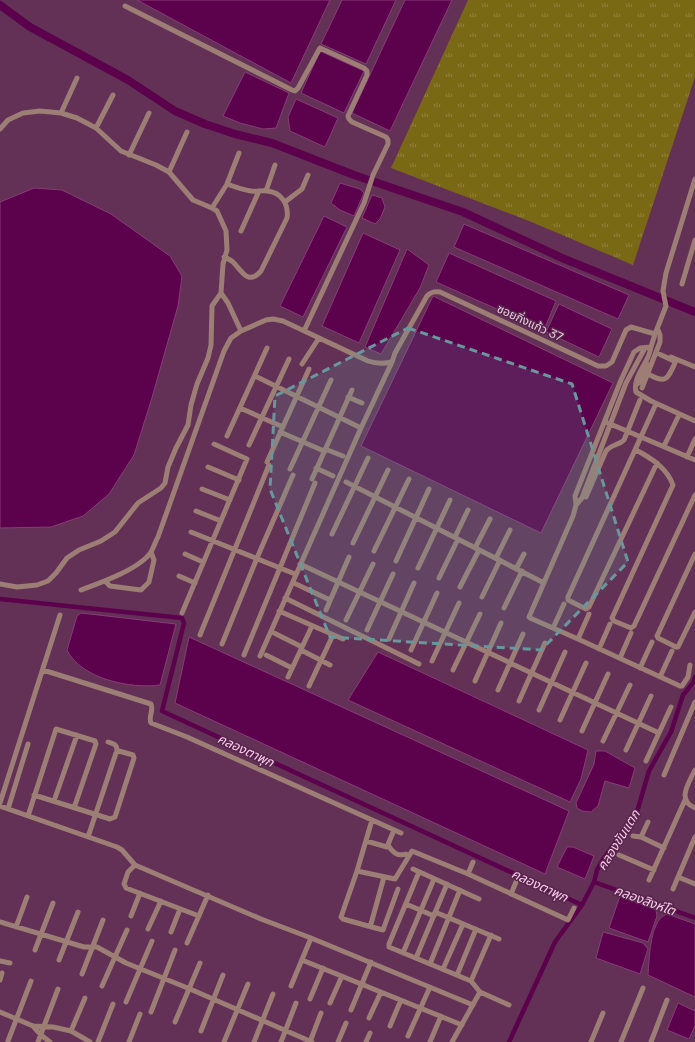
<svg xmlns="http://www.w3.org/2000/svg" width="695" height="1042" viewBox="0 0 695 1042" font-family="'Space Grotesk','Noto Sans Thai',sans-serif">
  <defs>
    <pattern id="grass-tufts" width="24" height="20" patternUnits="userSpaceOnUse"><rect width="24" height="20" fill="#796814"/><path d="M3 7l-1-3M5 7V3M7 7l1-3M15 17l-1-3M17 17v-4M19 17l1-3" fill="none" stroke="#938341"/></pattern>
  </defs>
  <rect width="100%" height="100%" fill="#633056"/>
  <!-- grass -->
  <path fill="url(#grass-tufts)" d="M468 0H695V77L633 265 529 221 391 168Z"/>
  <!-- water -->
  <path fill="#5c014c" stroke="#873e78" d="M137 0H330L291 83Z
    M342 0H396L366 64 321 44Z
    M405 0H452L390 131 352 113Z
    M320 51 364 71 344 113 301 93Z
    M245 72 289 93 276 128 263 129 240 123 223 116Z
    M296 99 338 118 325 147 290 131 288 117Z
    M340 183 360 189 364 193 354 216 340 210 331 203Z
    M34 188 62 190 111 214 170 256 182 276 178 306 151 401 134 455 109 494 83 516 51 527 0 528V202Z
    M372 195 382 198 385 207 380 219 375 224 362 218Z
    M324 216 347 227 303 317 280 306Z
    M464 224 629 295 618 319 454 247Z
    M363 233 400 250 359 343 322 326Z
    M407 249 429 265 420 288 381 354 365 347Z
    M449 253 556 301 544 330 436 282Z
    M433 296 613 383 541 533 361 446Z
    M559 304 612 329 599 357 546 332Z
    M81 613 176 624 160 685C131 689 81 679 67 650L77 616Z
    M189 637 569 811 545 874 175 703Z
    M378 652 588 750 581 779 570 802 348 700Z
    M596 751H605L635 768 629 788 605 781 598 806 591 812 582 811 577 808 576 803 594 764Z
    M567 847H573L594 856 585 879 557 867Z
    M620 896 656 910 657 916 648 942 609 928Z
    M667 914 695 924V997L648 975C649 960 650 932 659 920 661 917 665 915 667 914Z
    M603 932 643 943 648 949 640 974 596 958Z
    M678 1003 695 1011V1026L689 1039 667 1030Z"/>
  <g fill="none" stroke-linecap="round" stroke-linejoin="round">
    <!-- canal -->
    <path stroke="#5c014c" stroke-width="4.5" d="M0 599 182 618 184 623 162 711 582 905
      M594 882 695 918
      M509 1042 555 942 582 905 594 882 597 870 604 858 637 812 649 771 671 732 683 695 693 683 695 677"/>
    <!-- river -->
    <path stroke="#5c014c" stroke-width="8" d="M0 5 30 27 128 80 175 111 205 124 235 134 272 143 354 175 463 212 562 258 695 312"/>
    <!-- minor -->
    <path stroke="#9c7e75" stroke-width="5" d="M125 6 292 90 295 91 298 88 320 48 364 68 367 71V75L348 116 349 119 352 122 386 137 388 140V144L373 175 364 203 304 331
      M61 113 77 78
      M96 128 113 95
      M0 129 8 120 23 113 40 111 61 113 77 118 96 128 121 151 156 165 169 172 193 200 212 208 217 211 226 231 227 250 223 264 221 293 212 306 211 345 208 358 197 384 191 405 188 425 176 448 168 467 165 483 161 488 138 503 115 532 101 541 79 550 67 558 56 573 48 581 37 585 17 587 0 584
      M129 155 149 113
      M169 172 187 132
      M266 191 275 165
      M285 202 302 189 308 175
      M212 208 227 184 239 153
      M241 231 259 191
      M224 257C228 258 230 260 233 262 242 271 248 286 261 271L287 218C289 204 281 192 267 191 262 190 257 192 251 191 243 190 235 187 227 184
      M682 284 695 240
      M221 293 228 303 241 331
      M655 334 651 347 640 348 634 352 621 380 575 496 576 505 573 516 529 617 530 618 578 639 680 686H682L688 677 690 665
      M651 347C650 351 649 356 647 359 642 369 633 381 636 392L651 401 695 421
      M671 357 695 367
      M302 364 319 338
      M648 374C666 384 667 380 675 363L674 361 657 353
      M255 376 361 428
      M636 385C642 382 648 367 646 361
      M642 388 660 342V335L658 330
      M348 397 362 403
      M655 406 568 597V600L586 609 589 607 657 463
      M240 408 283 427
      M608 423 695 460
      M280 432 324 451
      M227 436 267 348
      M249 445 289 359
      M664 446 678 417
      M325 449 343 456
      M636 450C651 458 667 468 673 485L612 618 614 621 631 628 634 626 695 495
      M687 457 695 439
      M267 462 309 369
      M208 467 239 480
      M316 468 333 476
      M290 469 331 380
      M312 479 352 390
      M346 482 544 583
      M202 489 230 500
      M586 497 606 451C610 445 619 445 624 440L640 400
      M576 505 582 498 626 383 645 348
      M196 511 221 521
      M191 532 295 574
      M332 534 368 458
      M455 537 468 510
      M353 543 388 470
      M475 548 490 519
      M374 551 409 479
      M185 554 203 562
      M695 554 657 636 658 638 676 647H678L695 612
      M496 558 510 530
      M396 561 429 489
      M300 564 659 733
      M418 568 450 500
      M516 569 524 554
      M179 576 195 583
      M439 578 458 539
      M105 581 110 586 141 590 149 582 154 560 151 552
      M296 584 330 600
      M460 587 479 550
      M81 590C100 583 140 569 151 552 154 547 155 542 158 537L224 351 231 338 241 331 266 320 273 319 283 321 368 361C377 364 383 364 392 362L395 353 427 296C431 292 434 291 440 292L598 366H606L612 362 626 330 631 327 655 334 666 306 663 291 666 273 695 179
      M482 597 500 560
      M285 598 419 664
      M504 608 522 571
      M326 610 349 557
      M279 611 343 639
      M182 613 247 459 214 444
      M346 620 373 564
      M553 628 564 604
      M367 630 393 574
      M274 633 302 647
      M200 635 269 465
      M389 639 414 583
      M578 639 589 614
      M222 644 257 558 293 475
      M599 649 610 624
      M301 650 330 665
      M411 650 437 593
      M244 655 315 483
      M266 655 292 668
      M260 656 361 428 392 362
      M620 658 631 633
      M432 661 459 603
      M640 668 652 642
      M43 670 151 704C154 710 148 717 151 723L187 737 401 833
      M453 670 480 614
      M288 677 312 626
      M660 677 672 651
      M475 681 501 623
      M309 686 333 635
      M498 690 523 634
      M519 701 545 643
      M539 710 565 652
      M560 720 586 663
      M582 731 608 674
      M603 741 630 685
      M108 742C114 744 117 744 117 751
      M626 750 651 696
      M646 761 671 707
      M695 770C689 783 676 800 695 808
      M664 775 695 702
      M34 795 110 819 115 817 134 758 133 755 119 751 116 753 88 837
      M54 801 77 735
      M0 803 60 615
      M0 806 117 847 122 850 135 865 261 919 311 938 473 1005
      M8 809 28 744
      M28 816 56 729 95 741 96 744 74 808
      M372 820 357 871 395 879 412 851 468 874 568 920 574 908
      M633 836 641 837 664 848
      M641 837 648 822
      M366 841 387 847 394 830
      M388 845C392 852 397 857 406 854
      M619 855 654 870
      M135 865 128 872 124 884 126 888 199 916
      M413 869 479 899
      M357 871 341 917 343 919 368 926 371 924 384 877
      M419 872 389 944V947L471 981 480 992 509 1005
      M468 874 473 862
      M678 877 695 884
      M649 880 685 800
      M673 889 695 837
      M511 894 516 882
      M406 904 434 916
      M435 912 499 939
      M131 916 140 893
      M0 922 84 947H97L126 963 190 989 312 1042
      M368 926 383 930 398 889
      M16 927 27 897
      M148 929 161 901
      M171 932 180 909
      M187 943 208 895
      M35 950 53 903
      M403 953 434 879
      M416 958 447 884
      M59 960 78 912
      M302 960 462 1025
      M0 961 10 963
      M430 964 460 890
      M443 969 463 924
      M82 974 103 920
      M457 975 476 929
      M0 980 2 973
      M471 981 491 935
      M102 986 127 930
      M291 986 311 938
      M310 999 323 968
      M126 1002 152 941
      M330 1003 342 976
      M351 1010 371 962
      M0 1012 33 1026 53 1027 71 1031 90 1042
      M151 1012 175 950
      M369 1018 381 992
      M175 1022 200 963
      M33 1026 41 1035 50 1042
      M390 1026 401 1000
      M71 1031 85 998
      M201 1031 223 975
      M408 1036 430 987
      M8 1041 31 981
      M38 1042 58 989
      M98 1042 113 1004
      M129 1042 140 1014
      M224 1042 248 984
      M254 1042 273 994
      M281 1042 296 1003
      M310 1042 321 1013
      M338 1042 346 1023
      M366 1042 370 1033
      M430 1042 441 1016
      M452 1042 480 992
      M591 1042 603 1013
      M621 1042 643 988
      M651 1042 667 1000"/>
  </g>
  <!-- marked area -->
  <path fill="#67989c" fill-opacity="0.2" stroke="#67989c" stroke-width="3" stroke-dasharray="8 5" stroke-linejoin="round" d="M408 328 572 384 628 562 541 650 330 637 270 489 275 396Z"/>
  <g text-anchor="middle" stroke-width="3" stroke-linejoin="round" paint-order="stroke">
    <!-- street labels -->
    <g font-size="12" fill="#eacbe0" stroke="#57264b">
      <text transform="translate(530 323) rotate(25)" y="4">ซอยกิ่งแก้ว 37</text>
    </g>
    <!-- water labels -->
    <g font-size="13" font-style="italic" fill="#fbcbec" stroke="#57264b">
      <text transform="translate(246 750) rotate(25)" y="5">คลองตาพุก</text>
      <text transform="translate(618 840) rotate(-58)" y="5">คลองขันแตก</text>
      <text transform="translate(540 885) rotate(25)" y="5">คลองตาพุก</text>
      <text transform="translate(645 900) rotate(20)" y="5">คลองสิงห์โต</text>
    </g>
  </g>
</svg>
